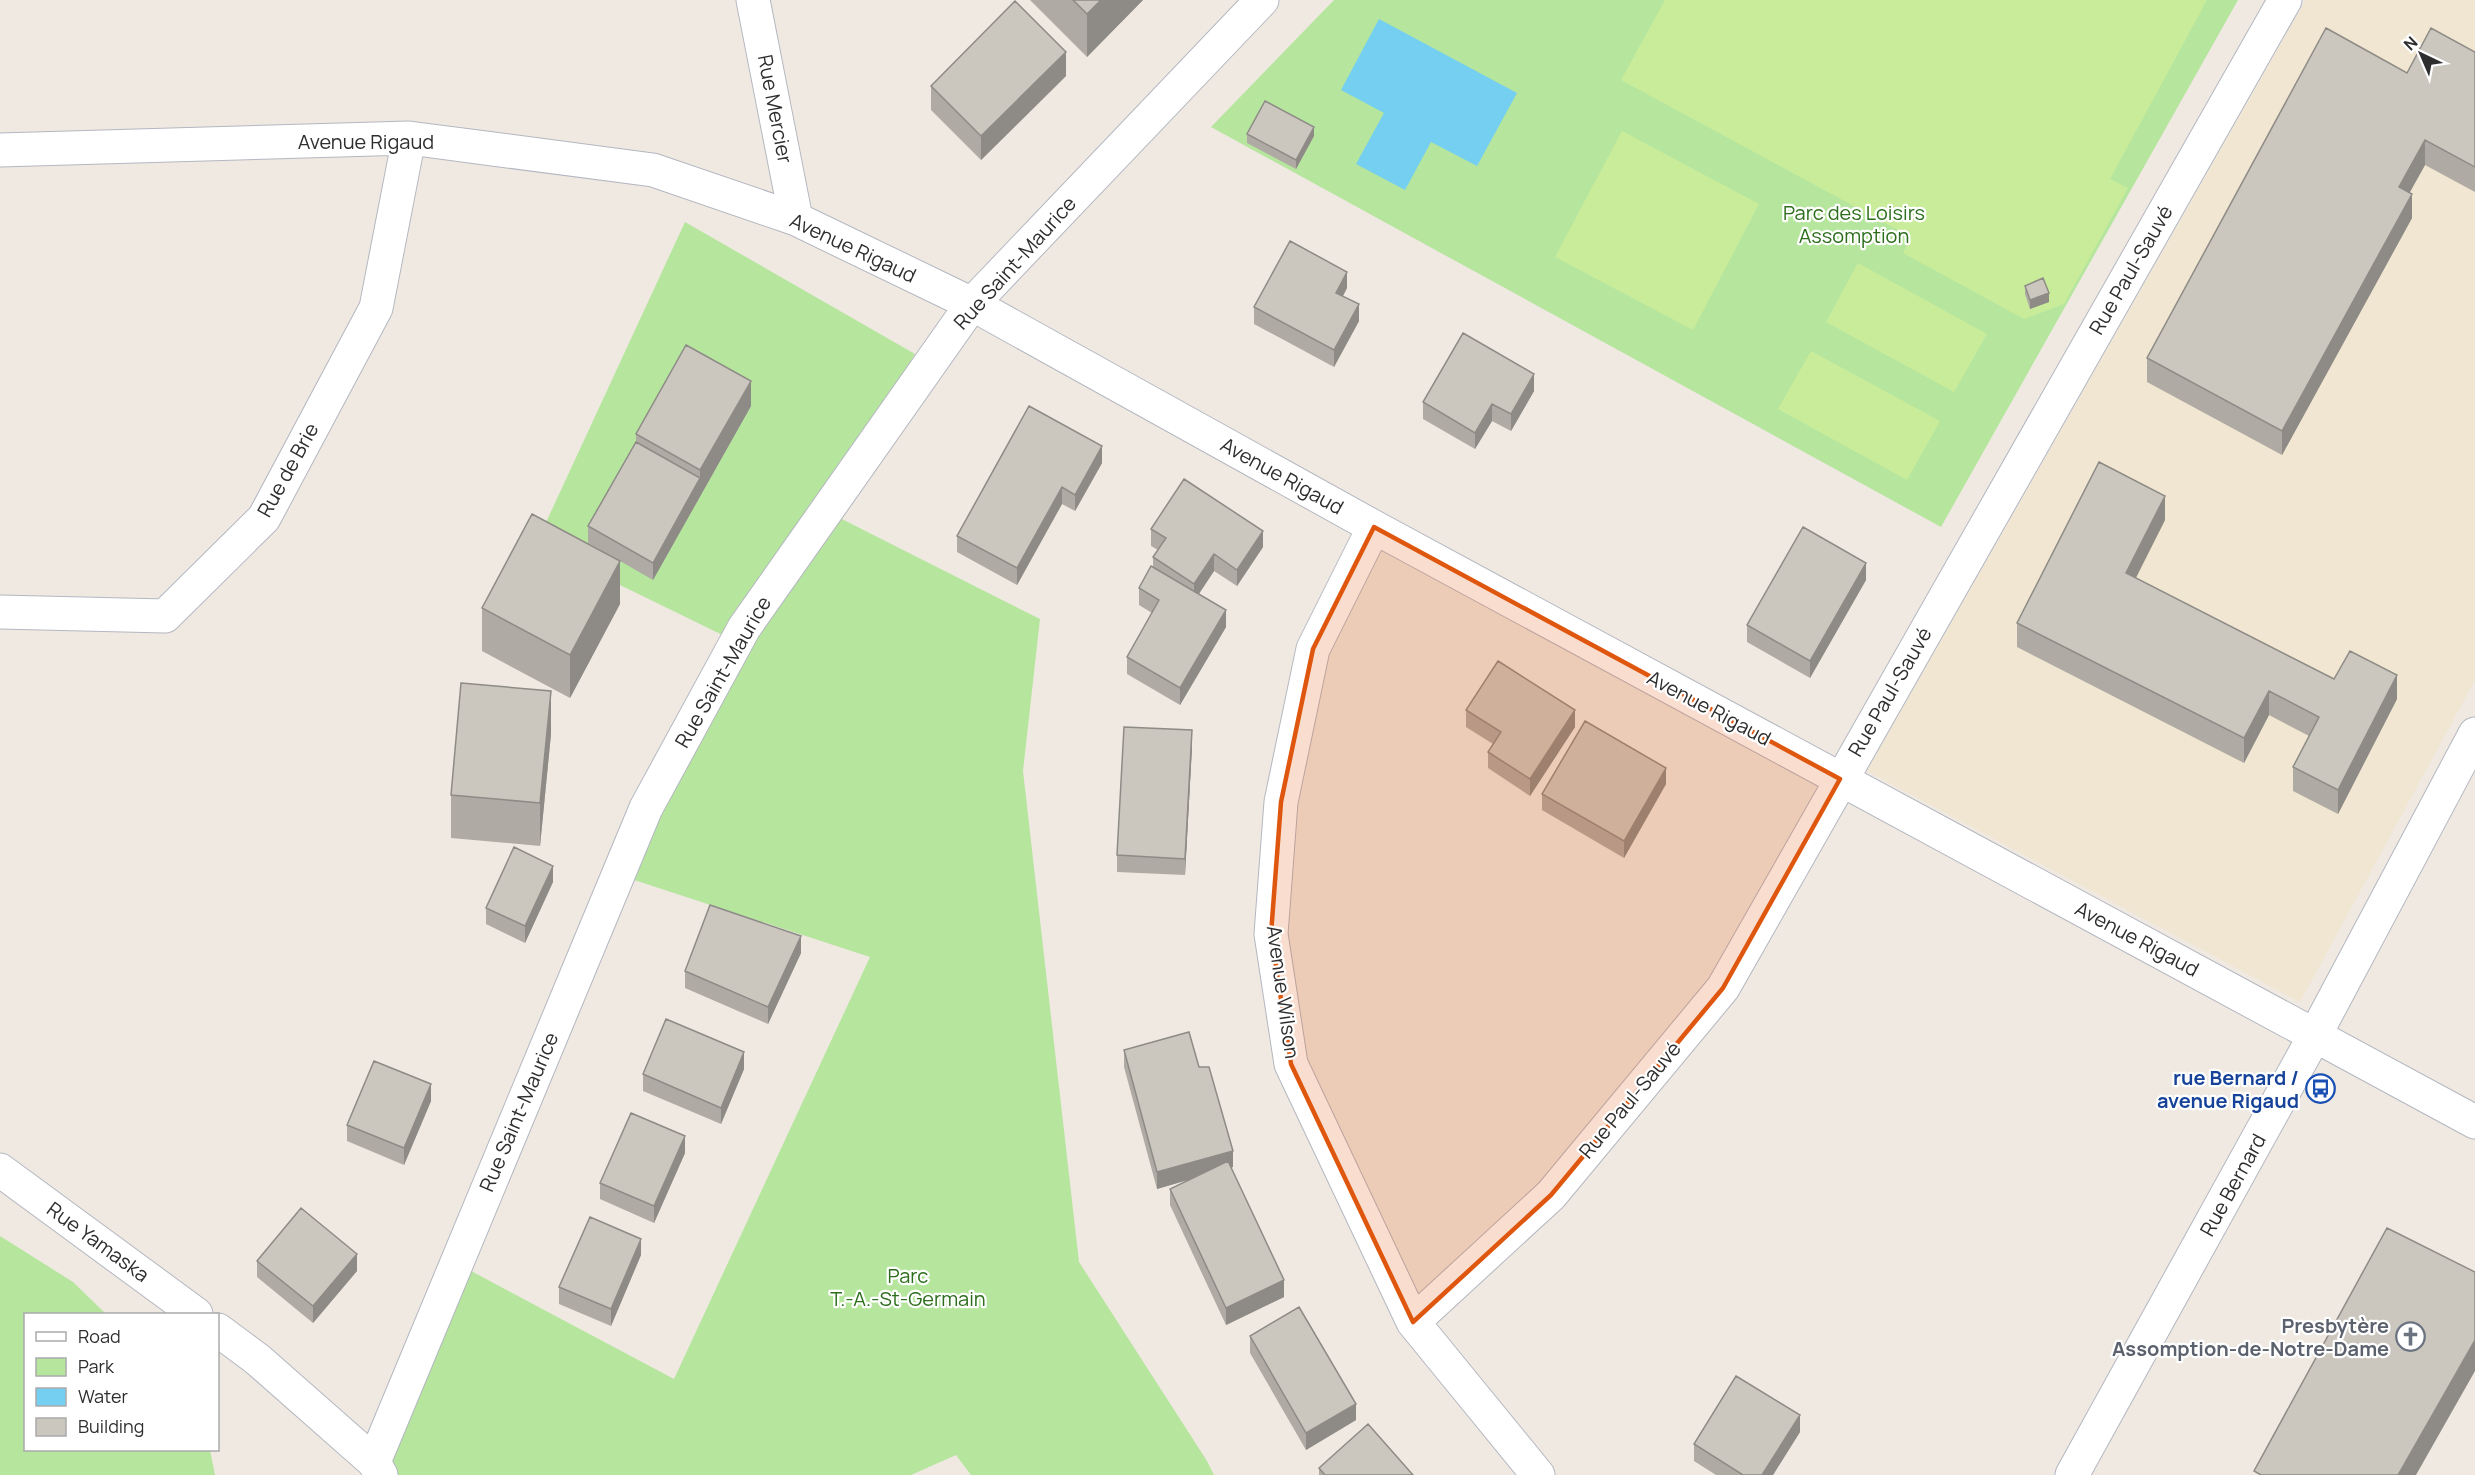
<svg xmlns="http://www.w3.org/2000/svg" width="2475" height="1475" viewBox="0 0 2475 1475" font-family="Manrope,sans-serif">
  <rect width="100%" height="100%" fill="#efe9e1"/>
  <!-- education -->
  <path fill="#f0e6d1" d="M2306 0H2475V680L2300 1002 1867 771Z"/>
  <!-- green -->
  <path fill="#b6e59e" d="M1334 0H2238L1941 527 1211 127Z
    M685 222 915 354 820 508 1040 619 1023 771 1079 1262 1207 1461 1214 1475H971L956 1455 911 1475H382L456 1263 674 1379 870 957 625 877 745 646 536 544Z
    M0 1236 73 1282 106 1314H26V1450H210L215 1475H0Z"/>
  <!-- pitch -->
  <path fill="#c9ec9a" d="M1665 0H2207L2110 179 2128 188 2064 304 2024 319 1903 253 1911 237 1621 80Z
    M1622 131 1759 204 1693 330 1555 257Z
    M1858 263 1987 334 1954 392 1826 322Z
    M1811 351 1940 421 1907 480 1778 409Z"/>
  <!-- water -->
  <path fill="#75cff0" d="M1379 19 1517 93 1477 166 1431 142 1405 190 1356 164 1384 113 1341 90Z"/>
  <g fill="none" stroke-linecap="round" stroke-linejoin="round">
    <defs>
      <path id="street" d="M753 0 796 219
        M0 150 409 138 653 170 796 219 972 304 1374 527 2475 1122
        M1374 527 1313 649 1281 802 1271 934 1291 1064 1413 1322 1538 1475
        M0 612 165 616 264 518 376 308 409 138
        M1413 1322 1551 1195 1723 988 2285 0
        M2072 1475 2315 1035 2475 734"/>
      <path id="secondary" d="M0 1170 196 1314
        M218 1330 257 1359 374 1462 381 1475
        M374 1462 646 808 744 628 972 304 1262 0"/>
    </defs>
    <!-- street casing -->
    <use href="#street" stroke="#b4b7c1" stroke-width="35"/>
    <!-- secondary casing -->
    <use href="#secondary" stroke="#b4b7c1" stroke-width="35"/>
    <!-- street -->
    <use href="#street" stroke="#fff" stroke-width="33"/>
    <!-- secondary -->
    <use href="#secondary" stroke="#fff" stroke-width="33"/>
  </g>
  <!-- wall -->
  <path fill="#afaba4" d="M1030 0H1143L1087 57Z
    M2475 52V192L2425 165 2409 193 2412 218 2282 455 2147 382V358Z
    M1066 76 981 160 931 110V86Z
    M1247 134 1314 136 1296 169 1247 143Z
    M2025 286 2049 302 2030 309 2025 294Z
    M1347 288 1343 296 1359 321 1334 367 1254 324V307Z
    M1534 391 1511 431 1492 421 1475 449 1423 419V402Z
    M751 406 653 580 620 561V604L570 698 482 651V608L611 556 588 543V526L636 442V434Z
    M1102 463 1075 511 1062 504 1017 585 957 552V536Z
    M2165 520 2136 578 2334 679 2397 699 2338 814 2293 791V767L2309 736 2269 715 2244 763 2017 647V623Z
    M1151 529 1263 547 1237 586 1214 571 1199 594 1226 627 1180 705 1127 674V657L1152 613 1139 605V588L1153 568V557L1158 550 1151 546Z
    M1866 580 1810 678 1747 642V625Z
    M1466 710 1575 727 1530 796 1488 768V752L1493 744 1466 727Z
    M551 734 540 846 451 838V795Z
    M1192 747 1185 875 1117 872V855Z
    M1666 784 1624 858 1542 810V794Z
    M553 882 525 943 486 924V908Z
    M801 953 768 1024 685 988V971Z
    M1124 1050 1199 1067 1233 1167 1231 1168 1284 1297 1226 1325 1170 1205V1189L1190 1179 1157 1189 1124 1067Z
    M744 1069 721 1124 643 1091V1074Z
    M431 1101 404 1165 347 1141V1125Z
    M685 1153 654 1223 600 1199V1183Z
    M641 1255 611 1326 559 1304V1287Z
    M257 1261 357 1271 313 1323 257 1277Z
    M1250 1336 1356 1420 1306 1450 1250 1353Z
    M1800 1432 1773 1475H1716L1694 1461V1444Z
    M1319 1468 1413 1475H1319Z"/>
  <!-- shaded-wall -->
  <path fill="#8e8b86" d="M1101 0H1143L1087 57V14Z
    M1066 52V76L981 160V136Z
    M1314 127V136L1296 169V160Z
    M2425 140V165L2399 212V187Z
    M2412 194V218L2282 455V431Z
    M1347 272V288L1336 309V293Z
    M2049 293V302L2030 309V300Z
    M1359 304V321L1334 367V350Z
    M1534 374V391L1511 431V414Z
    M751 381V406L653 580V563L700 478V470Z
    M1492 404V421L1475 449V433Z
    M1102 446V463L1075 511V495Z
    M1062 487V504L1017 585V568Z
    M2165 496V520L2126 597V573Z
    M1263 531V547L1237 586V570Z
    M1214 554V571L1194 601V584Z
    M620 561V604L570 698V655Z
    M1866 563V580L1810 678V661Z
    M1226 610V627L1180 705V688Z
    M2397 675V699L2338 814V790Z
    M551 691V734L540 846V803Z
    M2269 691V715L2244 763V738Z
    M1575 710V727L1530 796V779Z
    M1192 730V747L1185 875V859Z
    M1666 768V784L1624 858V841Z
    M553 866V882L525 943V926Z
    M801 936V953L768 1024V1007Z
    M744 1052V1069L721 1124V1108Z
    M431 1084V1101L404 1165V1148Z
    M685 1136V1153L654 1223V1206Z
    M1233 1151V1167L1157 1189V1172Z
    M641 1239V1255L611 1326V1309Z
    M357 1254V1271L313 1323V1306Z
    M1284 1280V1297L1226 1325V1308Z
    M2475 1340V1371L2416 1475H2398Z
    M1356 1404V1420L1306 1450V1433Z
    M1800 1415V1432L1773 1475H1762Z"/>
  <!-- building -->
  <path fill="#cbc7bf" stroke="#8e8b86" stroke-width="1.5" d="M1073 0H1101L1087 14Z
    M1015 1 1066 52 981 136 931 86Z
    M2326 28 2407 73 2431 28 2475 52V167L2425 140 2399 187 2412 194 2282 431 2147 358Z
    M1265 101 1314 127 1296 160 1247 134Z
    M1290 241 1347 272 1336 293 1359 304 1334 350 1254 307Z
    M2043 278 2049 293 2030 300 2025 286Z
    M1463 333 1534 374 1511 414 1492 404 1475 433 1423 402Z
    M686 345 751 381 700 470 636 434Z
    M1029 406 1102 446 1075 495 1062 487 1017 568 957 536Z
    M636 442 700 478 653 563 588 526Z
    M2099 462 2165 496 2126 573 2334 679 2350 651 2397 675 2338 790 2293 767 2319 717 2269 691 2244 738 2017 623Z
    M1184 479 1263 531 1237 570 1214 554 1194 584 1153 557 1166 538 1151 529Z
    M532 514 620 561 570 655 482 608Z
    M1803 527 1866 563 1810 661 1747 625Z
    M1151 566 1226 610 1180 688 1127 657 1159 600 1139 588Z
    M1498 661 1575 710 1530 779 1488 752 1501 732 1466 710Z
    M461 683 551 691 540 803 451 795Z
    M1585 721 1666 768 1624 841 1542 794Z
    M1124 727 1192 730 1185 859 1117 855Z
    M514 847 553 866 525 926 486 908Z
    M710 905 801 936 768 1007 685 971Z
    M666 1019 744 1052 721 1108 643 1074Z
    M1189 1032 1199 1067H1209L1233 1151 1157 1172 1124 1050Z
    M374 1061 431 1084 404 1148 347 1125Z
    M631 1113 685 1136 654 1206 600 1183Z
    M1228 1161 1284 1280 1226 1308 1170 1189Z
    M301 1208 357 1254 313 1306 257 1261Z
    M590 1217 641 1239 611 1309 559 1287Z
    M2387 1228 2475 1272V1340L2398 1475H2261L2254 1471Z
    M1299 1307 1356 1404 1306 1433 1250 1336Z
    M1736 1376 1800 1415 1762 1475H1743L1694 1444Z
    M1368 1424 1413 1475H1325L1319 1468Z"/>
  <!-- marked area -->
  <path fill="#df570e" fill-opacity="0.2" stroke="#df570e" stroke-width="4.5" stroke-linejoin="round" d="M1374 527 1840 779 1723 988 1551 1195 1413 1322 1291 1064 1271 934 1281 802 1313 649Z"/>
  <!-- icons -->
  <defs>
    <symbol id="bus-ring" viewBox="-11 -11 22 22"><circle r="9.5" fill="#fff" stroke="#1a4fb4" stroke-width="1.5"/><path d="M-5-6H5V4H4V6H2V4H-2V6H-4V4H-5ZM-3.5-4V0h7V-4ZM-3.5 1.2v1.5H-2V1.2ZM2 1.2v1.5H3.5V1.2Z" fill="#1a4fb4"/></symbol>
    <symbol id="church-ring" viewBox="-11 -11 22 22"><circle r="9.5" fill="#fff" stroke="#6b7280" stroke-width="1.5"/><path d="M-1.2-6h2.4v3.5h3.3v2.4h-3.3V6h-2.4V-.1h-3.3v-2.4h3.3Z" fill="#6b7280"/></symbol>
  </defs>
  <g fill-rule="evenodd">
    <use href="#bus-ring" x="2304" y="1072" width="33" height="33"/>
    <use href="#church-ring" x="2394" y="1320" width="33" height="33"/>
  </g>
  <g text-anchor="middle" stroke-width="4.5" stroke-linejoin="round" paint-order="stroke">
    <!-- street labels -->
    <g font-size="20" fill="#2e2e2e" stroke="#fff">
      <text transform="translate(775 109) rotate(79)" y="7">Rue Mercier</text>
      <text x="366" y="149">Avenue Rigaud</text>
      <text transform="translate(853 248) rotate(25)" y="7">Avenue Rigaud</text>
      <text transform="translate(1015 263) rotate(-48)" y="7">Rue Saint-Maurice</text>
      <text transform="translate(2131 270) rotate(-60)" y="7">Rue Paul-Sauvé</text>
      <text transform="translate(288 470) rotate(-61)" y="7">Rue de Brie</text>
      <text transform="translate(1282 476) rotate(29)" y="7">Avenue Rigaud</text>
      <text transform="translate(723 672) rotate(-60)" y="7">Rue Saint-Maurice</text>
      <text transform="translate(1890 692) rotate(-60)" y="7">Rue Paul-Sauvé</text>
      <text transform="translate(1709 708) rotate(28)" y="7">Avenue Rigaud</text>
      <text transform="translate(2137 939) rotate(28)" y="7">Avenue Rigaud</text>
      <text transform="translate(1283 992) rotate(82)" y="7">Avenue Wilson</text>
      <text transform="translate(1630 1100) rotate(-50)" y="7">Rue Paul-Sauvé</text>
      <text transform="translate(519 1112) rotate(-67)" y="7">Rue Saint-Maurice</text>
      <text transform="translate(2233 1185) rotate(-61)" y="7">Rue Bernard</text>
      <text transform="translate(98 1242) rotate(36)" y="7">Rue Yamaska</text>
    </g>
    <!-- park labels -->
    <g font-size="20" fill="#2c6e1b" stroke="#fff">
      <text x="1854" y="220">Parc des Loisirs<tspan x="1854" dy="23">Assomption</tspan></text>
      <text x="908" y="1283">Parc<tspan x="908" dy="23">T.-A.-St-Germain</tspan></text>
    </g>
    <!-- transit labels -->
    <g font-size="20" font-weight="bold" fill="#164399" stroke="#fff" text-anchor="end">
      <text x="2299" y="1085">rue Bernard /<tspan x="2299" dy="23">avenue Rigaud</tspan></text>
    </g>
    <!-- worship labels -->
    <g font-size="20" font-weight="bold" fill="#5b616d" stroke="#fff" text-anchor="end">
      <text x="2389" y="1333">Presbytère<tspan x="2389" dy="23">Assomption-de-Notre-Dame</tspan></text>
    </g>
  </g>
  <!-- legend -->
  <rect x="24" y="1313" width="195" height="138" fill="#ffffff" stroke="#ababab" stroke-width="1.5"/>
  <rect x="36" y="1332" width="30" height="9" fill="#ffffff" stroke="#ababab" stroke-width="1.5"/>
  <text x="78" y="1343" font-size="18" fill="#2e2e2e">Road</text>
  <rect x="36" y="1358" width="30" height="18" fill="#b6e59e" stroke="#ababab" stroke-width="1.5"/>
  <text x="78" y="1373" font-size="18" fill="#2e2e2e">Park</text>
  <rect x="36" y="1388" width="30" height="18" fill="#75cff0" stroke="#ababab" stroke-width="1.5"/>
  <text x="78" y="1403" font-size="18" fill="#2e2e2e">Water</text>
  <rect x="36" y="1418" width="30" height="18" fill="#cbc7bf" stroke="#ababab" stroke-width="1.5"/>
  <text x="78" y="1433" font-size="18" fill="#2e2e2e">Building</text>
  <!-- north arrow -->
  <g transform="translate(2421 54) rotate(316)" stroke="#ffffff" stroke-width="4.5" paint-order="stroke">
  <path d="M0-4.5L10 22L0 15L-10 22Z" fill="#2e2e2e"/>
  <text y="-9" font-size="16" font-weight="bold" text-anchor="middle" fill="#2e2e2e">N</text>
  </g>
</svg>
